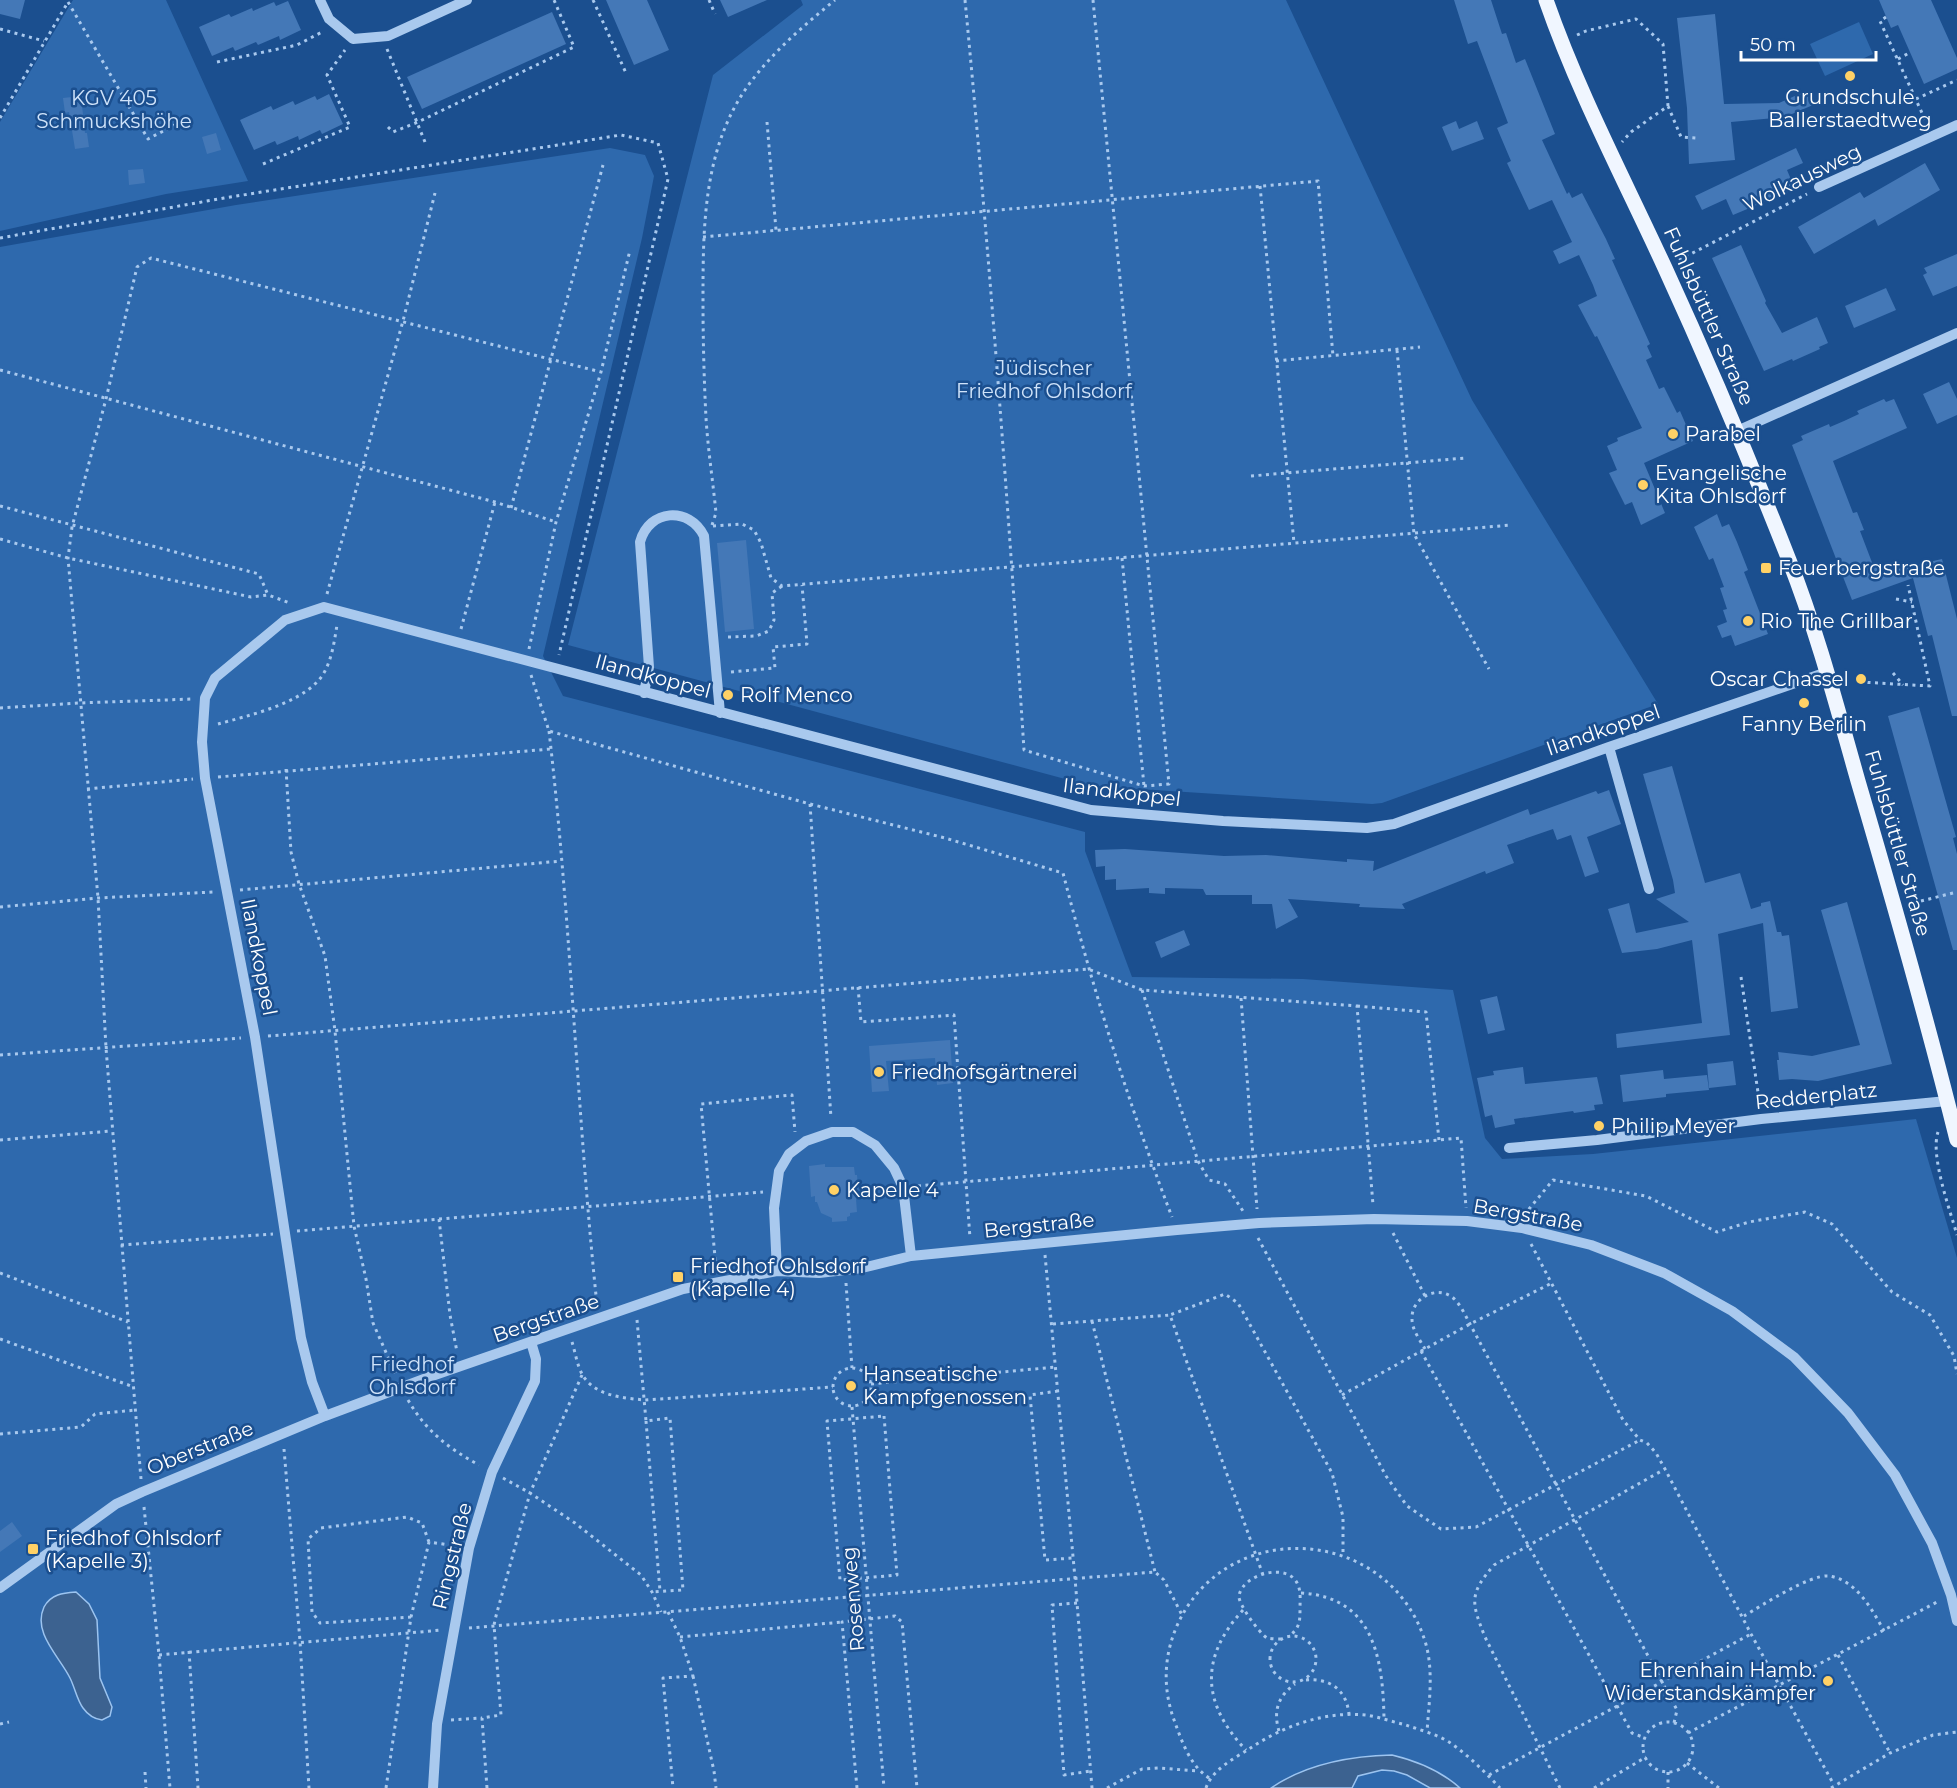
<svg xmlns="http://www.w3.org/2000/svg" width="1957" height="1788" viewBox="0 0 1957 1788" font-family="Montserrat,sans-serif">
  <rect width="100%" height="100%" fill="#1b4f8f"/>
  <!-- green -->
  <path fill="#2e69ad" d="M73 0H166L248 181 166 194 0 231V122Z
    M801 0H1286L1472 400 1658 704 1382 803 1372 804 1091 786 568 645 713 75 803 5Z
    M1859 22 1873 54 1825 76 1810 44Z
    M610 148 645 155 654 176 642 238 543 656 563 696 1085 832V851L1132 977 1303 979 1453 990 1485 1138 1502 1159 1593 1154 1916 1119 1957 1258V1788H0V247L236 205Z"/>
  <!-- water -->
  <path fill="#3c6290" stroke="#9cc4f0" stroke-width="1.5" d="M76 1592 89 1604 97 1620 100 1678 112 1707 110 1716 102 1720C94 1719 88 1715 83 1708 77 1700 75 1688 70 1678 60 1657 32 1633 44 1607 51 1594 63 1593 76 1592Z
    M1392 1755C1417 1761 1440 1770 1460 1788H1430L1407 1775 1394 1771 1382 1770 1358 1776 1352 1788H1271C1306 1764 1351 1756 1392 1755Z"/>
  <!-- building -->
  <path fill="#4478b7" d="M0 0H25L20 19 0 14Z
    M606 0H647L669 50 634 65Z
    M720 0H767L728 17Z
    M1454 0H1491L1502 34 1506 33 1516 63 1525 59 1555 134 1542 140 1567 194 1569 192 1572 198 1582 193 1606 239 1615 259 1612 260 1650 344 1647 346 1652 357 1646 360 1659 389 1664 387 1677 413 1680 411 1693 441 1644 463 1665 513 1641 525 1632 502 1625 505 1609 473 1617 470 1607 446 1618 441 1617 438 1642 428 1597 336 1595 337 1578 305 1597 296 1593 285 1579 255 1559 264 1556 257 1553 251 1572 242 1552 200 1529 210 1507 163 1511 161 1497 128 1508 123 1477 41 1468 44Z
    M1879 0H1931L1957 58V69L1924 84 1898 25 1891 28Z
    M288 1 301 30 280 40 279 36 258 45 256 42 235 51 233 47 212 56 199 27 229 14 231 17 252 8 253 11 274 2 276 6Z
    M552 12 566 44 422 109 407 77Z
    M1715 14 1724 104 1779 103 1806 91 1813 105 1785 117 1731 122 1735 160 1689 164 1687 108 1677 18Z
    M329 94 343 124 322 134 320 130 299 140 298 136 277 145 275 141 254 150 240 120 271 106 273 110 293 101 295 105 315 96 317 100Z
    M81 96 85 133H87L89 147 75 149 69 112 65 113 63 98Z
    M1456 121 1459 129 1477 121 1484 139 1452 151 1442 127Z
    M216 133 221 150 207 154 202 137Z
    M1796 148 1803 163 1787 170 1795 189 1733 215 1726 199 1702 210 1695 196Z
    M1925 163 1940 190 1878 226 1875 219 1814 254 1798 227 1860 192 1864 198Z
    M143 169 145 183 129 185 128 170Z
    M1741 245 1766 301 1765 303 1782 333 1817 317 1828 343 1819 347 1820 349 1793 361 1792 359 1764 371 1712 258Z
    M1957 254V286L1933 296 1923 275 1927 273 1924 268Z
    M1886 288 1896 310 1854 328 1845 306Z
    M1949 382 1957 399V415L1937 424 1923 394Z
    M1884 399 1886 402 1894 399 1907 428 1833 461 1853 513 1857 512 1864 530 1860 531 1873 565 1877 564 1880 573 1942 559 1957 619V716H1952L1932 635 1928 636 1913 578 1852 600 1792 445 1803 440 1801 436 1829 424 1830 427 1844 421 1859 414 1857 411Z
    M1717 514 1722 527 1729 524 1737 542 1748 570 1744 572 1768 634 1735 646 1731 635 1722 638 1717 626 1727 622 1723 610 1727 609 1720 588 1724 587 1713 558 1709 560 1694 527Z
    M746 540 754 629 725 632 717 543Z
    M1919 707 1956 837 1953 838 1957 854V950H1953L1888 716Z
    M1672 766 1705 883 1740 873 1751 909 1761 906V903L1770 901 1777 932H1781L1782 936 1789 935 1798 1008 1771 1012 1763 923 1718 934 1730 1035 1617 1048 1616 1034 1702 1023 1692 940 1657 949 1622 953 1608 909 1629 903 1636 933 1689 922 1656 899 1675 893 1673 880 1643 774Z
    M1609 790 1621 824 1587 837 1599 872 1585 877 1571 835 1557 840 1553 829 1507 845 1514 863 1486 874 1485 871 1402 904 1405 909 1359 907 1360 904 1288 899 1298 917 1276 929 1272 904H1252V895H1206L1203 889 1165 888V894L1149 893V888L1116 890V879L1105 880V866L1096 867 1095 850 1125 849 1224 856 1266 855 1347 862V859L1374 861 1373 871 1528 809 1530 815 1596 791 1598 794Z
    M1847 902 1892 1064 1818 1081 1792 1079 1779 1080 1777 1060H1779L1778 1052 1812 1056 1860 1045 1821 910Z
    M1184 930 1190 945 1161 958 1155 942Z
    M1497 996 1505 1030 1488 1034 1480 1000Z
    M950 1040 953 1083 937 1085 935 1058 886 1061 889 1091 872 1092 869 1046Z
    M1733 1061 1736 1085 1709 1088 1707 1064Z
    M1523 1067 1525 1084 1597 1077 1603 1104 1594 1105 1595 1110 1574 1113 1573 1111 1514 1119 1515 1124 1495 1128 1492 1115 1485 1117 1477 1078 1494 1075 1493 1071Z
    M1663 1070 1664 1079 1707 1075 1709 1090 1666 1094V1097L1623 1102 1620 1075Z
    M825 1164V1167H854L855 1175H857L859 1199H856L857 1212 850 1213V1216L847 1217V1221L832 1222V1218L821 1213 817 1202H815V1196L811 1197 809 1166Z
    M12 1522 22 1536 0 1552V1531Z"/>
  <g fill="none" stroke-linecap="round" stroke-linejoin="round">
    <!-- path -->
    <path stroke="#a9c9ee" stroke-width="3" stroke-dasharray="3 4.5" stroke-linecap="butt" d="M593 0 626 73
      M709 0 715 14
      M965 0C989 250 1008 500 1024 750L1144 786 1169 784 1093 0
      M68 2 148 139 186 119
      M1886 17 1880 21 1927 124
      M0 29 44 41
      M1577 35 1586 31 1636 19 1663 44 1668 106 1631 132 1622 142
      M387 49 425 142
      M1898 59 1911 52
      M217 62 297 45 324 31
      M1916 99 1957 80
      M1668 106 1681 137 1696 138
      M0 118 68 2
      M767 122 776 230
      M388 127 393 132 418 122 574 47 554 0
      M263 164 350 127 327 75 345 50
      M1260 186 1294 543
      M703 237 1318 181 1333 356
      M0 238 224 198 621 135 658 143 668 179 559 655
      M1679 260 1807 194
      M1397 350 1414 534 1489 669
      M1276 361 1420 347
      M0 370 495 502 556 522
      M1251 476 1465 458
      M0 506 259 574 268 595
      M511 508 603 165
      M712 525 716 513C713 482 708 450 706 418 704 379 703 340 703 300 703 229 703 152 745 90 769 55 802 27 835 0
      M713 526 742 524 754 530 761 543 771 578 782 586 1511 525
      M0 539 68 558 251 597 268 595 290 603
      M1122 558 1144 786
      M327 594 403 321 435 193
      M1896 599 1912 602
      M461 629 495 502
      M728 637 756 636 769 631 774 620 772 593 782 586
      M529 649 556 522 601 372 630 250
      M731 672 775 668 773 647 807 644 802 585
      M1893 673 1903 685
      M531 675 549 731 810 804 945 838 1063 873C1093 989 1129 1105 1172 1217
      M1860 682 1930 686 1908 585
      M0 708 79 703 193 699
      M218 724C247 716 295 705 317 682 331 668 334 643 337 625
      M549 731C571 922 577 1114 597 1305
      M286 769 291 852 299 884 325 956 335 1031 354 1226 366 1279 373 1323 396 1375
      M218 777 551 749
      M87 789 193 779
      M810 804 831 1118
      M240 890 561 861
      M1921 901 1957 892
      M0 907 98 898 213 892
      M1741 977 1760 1106
      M858 987 861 1022 954 1015 970 1238
      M1142 990 1198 1161 1209 1180 1225 1184 1243 1211
      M1241 998 1257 1209
      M1357 1006 1426 1012 1439 1140
      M268 1036 1088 969 1142 990 1357 1006 1373 1205
      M0 1055 241 1038
      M1938 1132C1930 1156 1950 1210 1957 1235
      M0 1140 112 1131
      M918 1186 1461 1138 1466 1208
      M1524 1215 1553 1180 1646 1196 1717 1232 1749 1222 1805 1212 1832 1224 1892 1292 1930 1315 1954 1356 1957 1374
      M439 1219 450 1315 457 1352
      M297 1231 763 1192
      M1393 1233 1425 1296
      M1258 1238 1386 1476 1407 1506 1441 1529 1476 1527 1640 1440
      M1531 1244 1623 1420 1640 1440 1647 1443 1656 1453 1665 1469 1751 1634 1834 1785
      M121 1245 273 1234
      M1045 1255 1075 1578 1092 1788
      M716 1268 701 1104 792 1095 795 1132
      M0 1273 128 1322
      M846 1283 852 1368
      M637 1320 646 1421 670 1418 683 1590 652 1592
      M1092 1321 1155 1572
      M1053 1324 1170 1315
      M0 1339 134 1387
      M572 1342C575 1351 577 1365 582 1374 594 1396 623 1398 645 1400L833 1387
      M1425 1349C1420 1340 1412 1330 1412 1319 1411 1299 1435 1285 1452 1297 1460 1303 1465 1315 1470 1324L1677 1710 1674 1723
      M1421 1351 1632 1733 1645 1738
      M833 1387a19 19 0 1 1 38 0a19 19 0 1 1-38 0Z
      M871 1384 1056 1367
      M1058 1391 1030 1395 1045 1560 1073 1558
      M1342 1395 1470 1324 1552 1283
      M408 1400C426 1431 448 1448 479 1465
      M852 1407 884 1788
      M884 1416 897 1575 840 1580 827 1421Z
      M646 1421 660 1591
      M0 1434 81 1427 95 1414 136 1410
      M284 1449 300 1641 309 1788
      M503 1478 530 1493 575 1523 641 1575 652 1592 661 1612
      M141 1479 106 1048 98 898 68 558 72 527 106 399 137 267 151 258 601 372
      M144 1507 159 1655 170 1788
      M1263 1575 1170 1315 1225 1294 1238 1303 1332 1473 1343 1517V1555
      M1301 1593C1374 1597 1383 1659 1384 1719
      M1077 1603 1052 1605 1064 1775 1091 1771
      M1243 1610C1199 1658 1202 1704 1246 1750
      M668 1612 680 1637 693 1676 663 1678 673 1788
      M1744 1616C1761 1606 1810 1574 1829 1576 1856 1580 1872 1609 1884 1631
      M411 1617 320 1623 312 1612 308 1539 321 1528 407 1517 422 1523 429 1542
      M469 1628 1155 1572 1164 1580 1182 1615
      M1270 1659a23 23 0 1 1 46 0a23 23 0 1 1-46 0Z
      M680 1637 842 1622
      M1281 1639C1277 1639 1271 1639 1267 1638 1260 1634 1238 1604 1239 1596 1242 1574 1289 1561 1298 1585 1301 1592 1300 1601 1300 1608 1300 1621 1300 1628 1289 1636
      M189 1651 198 1788
      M159 1655 442 1630
      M1838 1655 1890 1753
      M693 1676 714 1771 716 1788
      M1306 1680C1330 1678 1347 1690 1349 1715
      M451 1720 482 1718
      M1643 1747a25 25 0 1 1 50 0a25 25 0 1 1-50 0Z
      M0 1724 9 1722
      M1279 1731C1273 1711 1278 1696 1295 1684
      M1688 1733 1939 1601
      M1687 1763 1719 1788
      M145 1772 146 1788
      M1668 1772V1788
      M1489 1775 1751 1634
      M1209 1778C1189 1765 1181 1739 1173 1717 1163 1687 1164 1657 1176 1628 1224 1515 1388 1525 1425 1641 1434 1670 1429 1702 1427 1732
      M386 1788 411 1617 429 1542 456 1546
      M487 1788 482 1718 501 1715 494 1625 496 1616 530 1493 582 1375
      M857 1788 842 1622 895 1616 902 1622 917 1788
      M1107 1788 1142 1769 1159 1768 1198 1771
      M1206 1788C1212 1770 1233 1759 1249 1749 1283 1726 1324 1711 1366 1715 1379 1717 1393 1722 1406 1725 1420 1730 1436 1734 1449 1742 1468 1755 1484 1771 1500 1788
      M1560 1788 1485 1637C1471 1602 1469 1594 1494 1565L1665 1469
      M1594 1788 1646 1757
      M1831 1788 1890 1753 1933 1735 1957 1732"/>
    <!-- minor -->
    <path stroke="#a9c9ee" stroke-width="10" d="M320 0 329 19 353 39 388 36 467 0
      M1819 187 1957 125
      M1737 431 1957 333
      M644 693 649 667 640 542C649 509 689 506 704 536L720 713
      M1609 747 1649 889
      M1509 1148 1597 1140 1761 1119 1947 1101
      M777 1271 774 1208 779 1171 789 1154 806 1141 832 1132H853L875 1145 894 1168 903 1187 911 1256
      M325 1416 312 1382 301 1338 255 1037 205 778 202 742 205 698 215 678 285 620 324 607 1091 810 1223 821 1367 828 1394 824 1609 747 1827 672
      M0 1588 116 1504 142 1492 325 1416 432 1376 683 1289 777 1271 819 1273 845 1270 862 1268 911 1256 1177 1230 1259 1223 1374 1219 1467 1221 1522 1228 1591 1245 1664 1273 1732 1311 1794 1357 1848 1413 1895 1475 1932 1543 1951 1595 1957 1621
      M433 1788 437 1724 469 1548 492 1472 535 1381 536 1359 531 1342"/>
    <!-- major -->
    <path stroke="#f0f6ff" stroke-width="15" d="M1546 0C1578 92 1624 179 1665 268 1709 364 1750 461 1789 560 1817 631 1837 707 1858 781 1893 900 1927 1019 1957 1140"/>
  </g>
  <!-- markers -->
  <g fill="#ffd166" stroke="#1b4f8f" stroke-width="2">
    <circle cx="1850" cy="76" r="6"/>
    <circle cx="1673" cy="434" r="6"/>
    <circle cx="1643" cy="485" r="6"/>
    <rect x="1760" y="562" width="12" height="12" rx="3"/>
    <circle cx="1748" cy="621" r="6"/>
    <circle cx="1861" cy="679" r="6"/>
    <circle cx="728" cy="695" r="6"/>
    <circle cx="1804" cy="703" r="6"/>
    <circle cx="879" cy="1072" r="6"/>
    <circle cx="1599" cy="1126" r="6"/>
    <circle cx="834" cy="1190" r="6"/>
    <rect x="672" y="1271" width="12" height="12" rx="3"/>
    <circle cx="851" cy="1386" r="6"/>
    <rect x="27" y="1543" width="12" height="12" rx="3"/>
    <circle cx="1828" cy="1681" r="6"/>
  </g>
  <g text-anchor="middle" stroke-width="5" stroke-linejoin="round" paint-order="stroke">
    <!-- poi labels -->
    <g font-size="20" fill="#fff" stroke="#1b4f8f" text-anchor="start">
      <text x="1850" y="104" text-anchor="middle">Grundschule<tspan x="1850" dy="23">Ballerstaedtweg</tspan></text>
      <text x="1685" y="441">Parabel</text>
      <text x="1655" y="480">Evangelische<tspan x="1655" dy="23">Kita Ohlsdorf</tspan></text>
      <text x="1778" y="575">Feuerbergstraße</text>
      <text x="1760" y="628">Rio The Grillbar</text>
      <text x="1849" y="686" text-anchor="end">Oscar Chassel</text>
      <text x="740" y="702">Rolf Menco</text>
      <text x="1804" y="731" text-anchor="middle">Fanny Berlin</text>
      <text x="891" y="1079">Friedhofsgärtnerei</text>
      <text x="1611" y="1133">Philip Meyer</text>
      <text x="846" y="1197">Kapelle 4</text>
      <text x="690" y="1273">Friedhof Ohlsdorf<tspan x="690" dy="23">(Kapelle 4)</tspan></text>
      <text x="863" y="1381">Hanseatische<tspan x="863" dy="23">Kampfgenossen</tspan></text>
      <text x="45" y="1545">Friedhof Ohlsdorf<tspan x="45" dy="23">(Kapelle 3)</tspan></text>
      <text x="1816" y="1677" text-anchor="end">Ehrenhain Hamb.<tspan x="1816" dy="23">Widerstandskämpfer</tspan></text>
    </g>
    <!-- park labels -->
    <g font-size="20" fill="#cfe3fa" stroke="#1b4f8f">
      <text x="114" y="105">KGV 405<tspan x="114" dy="23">Schmuckshöhe</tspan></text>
      <text x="1044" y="375">Jüdischer<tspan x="1044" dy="23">Friedhof Ohlsdorf</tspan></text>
      <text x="412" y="1371">Friedhof<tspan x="412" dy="23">Ohlsdorf</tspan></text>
    </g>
    <!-- street labels -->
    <g font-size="20" fill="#fff" stroke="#1b4f8f">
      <text transform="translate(1802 178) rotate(-26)" y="7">Wolkausweg</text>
      <text transform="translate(1709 316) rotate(66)" y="7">Fuhlsbüttler Straße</text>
      <text transform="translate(653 676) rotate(15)" y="7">Ilandkoppel</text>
      <text transform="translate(1603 730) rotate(-19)" y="7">Ilandkoppel</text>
      <text transform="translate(1122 792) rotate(7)" y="7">Ilandkoppel</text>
      <text transform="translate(1898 843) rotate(74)" y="7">Fuhlsbüttler Straße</text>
      <text transform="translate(259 957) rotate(79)" y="7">Ilandkoppel</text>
      <text transform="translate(1816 1096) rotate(-6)" y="7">Redderplatz</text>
      <text transform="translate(1528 1215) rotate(10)" y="7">Bergstraße</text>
      <text transform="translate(1039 1225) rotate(-6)" y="7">Bergstraße</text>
      <text transform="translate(546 1318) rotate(-19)" y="7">Bergstraße</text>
      <text transform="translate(200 1448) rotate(-22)" y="7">Oberstraße</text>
      <text transform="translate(452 1556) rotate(-76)" y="7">Ringstraße</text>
      <text transform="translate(853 1599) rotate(-95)" y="7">Rosenweg</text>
    </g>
  </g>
  <!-- scale -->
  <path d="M1741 51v9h135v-9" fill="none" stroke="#ffffff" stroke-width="3"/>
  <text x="1750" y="51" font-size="18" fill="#ffffff" stroke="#1b4f8f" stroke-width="4.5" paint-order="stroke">50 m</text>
</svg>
